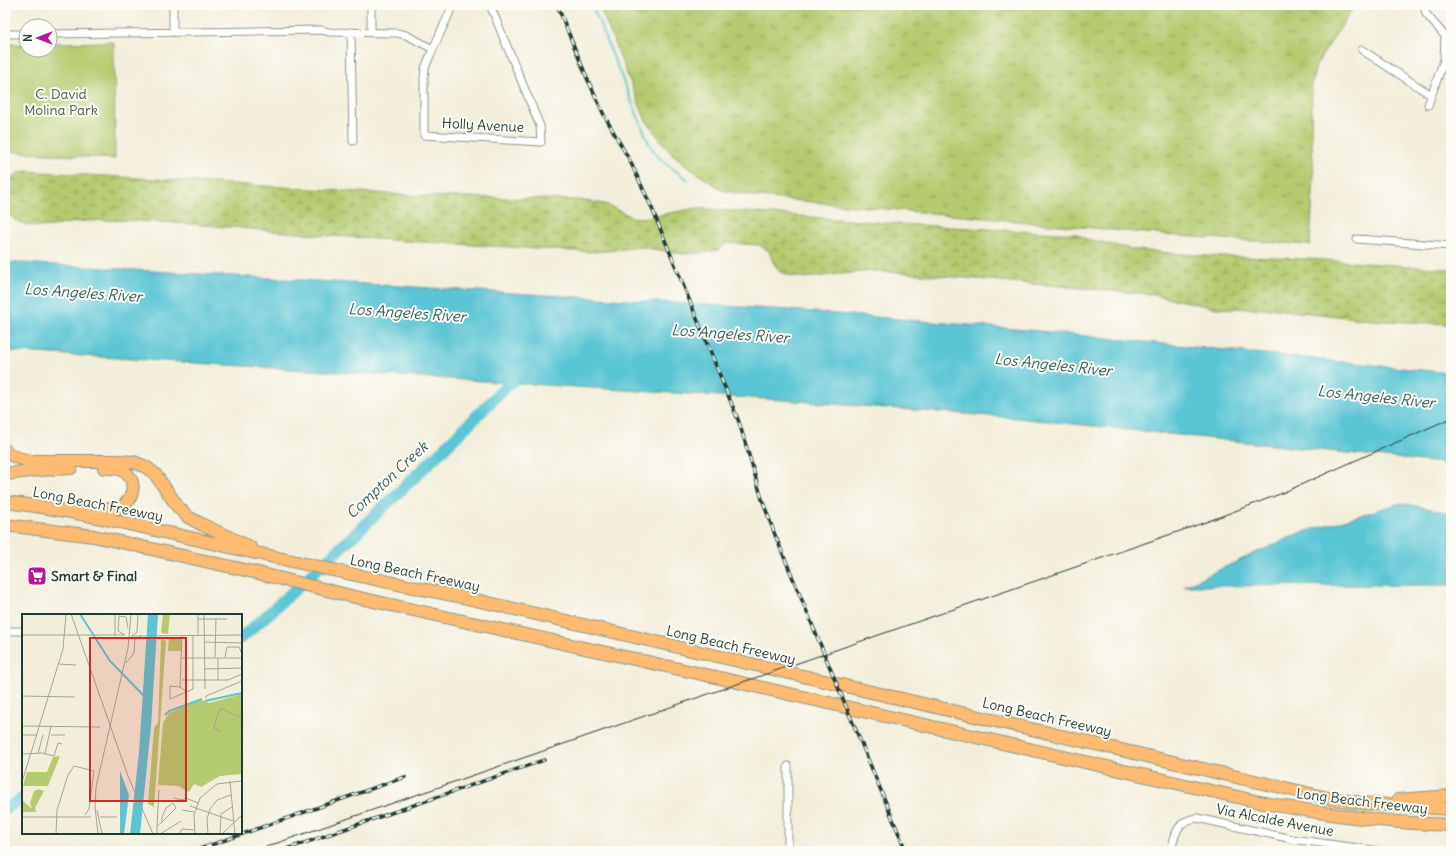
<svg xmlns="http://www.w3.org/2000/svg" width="1456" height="856" viewBox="0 0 1456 856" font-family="Delius,sans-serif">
  <defs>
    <pattern id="grass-tufts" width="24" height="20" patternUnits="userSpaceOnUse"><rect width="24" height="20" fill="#b5cb6f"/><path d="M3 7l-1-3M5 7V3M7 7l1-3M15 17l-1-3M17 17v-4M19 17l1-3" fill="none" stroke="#93a65c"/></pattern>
    <pattern id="wetland-marsh" width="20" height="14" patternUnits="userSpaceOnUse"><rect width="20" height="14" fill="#b5cb6f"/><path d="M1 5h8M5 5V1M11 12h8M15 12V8" fill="none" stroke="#93a65c"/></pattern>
  </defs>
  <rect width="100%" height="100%" fill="#fdfcf7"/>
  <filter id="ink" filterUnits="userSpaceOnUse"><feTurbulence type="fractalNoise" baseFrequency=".025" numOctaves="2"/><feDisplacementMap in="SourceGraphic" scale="8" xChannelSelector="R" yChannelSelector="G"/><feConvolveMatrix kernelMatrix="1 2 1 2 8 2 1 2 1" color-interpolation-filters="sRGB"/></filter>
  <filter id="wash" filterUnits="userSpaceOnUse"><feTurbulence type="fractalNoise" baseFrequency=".012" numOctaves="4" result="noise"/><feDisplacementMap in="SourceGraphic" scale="16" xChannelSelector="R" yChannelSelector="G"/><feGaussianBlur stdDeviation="0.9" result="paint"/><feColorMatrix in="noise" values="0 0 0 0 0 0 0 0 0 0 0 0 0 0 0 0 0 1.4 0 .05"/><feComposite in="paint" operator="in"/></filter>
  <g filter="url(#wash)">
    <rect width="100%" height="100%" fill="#f3eeda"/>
    <!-- grass -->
    <path fill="url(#grass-tufts)" stroke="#6a8452" d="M599 5H1355L1316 65 1312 84 1311 129 1314 175 1310 245 1178 236 758 197 722 190 694 171 670 152 646 121Z"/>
    <!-- wetland -->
    <path fill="url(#wetland-marsh)" stroke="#6a8452" d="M25 171 424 196 580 200 605 204 632 217 643 218 697 208 899 224 1077 234 1086 239 1136 250 1206 256 1309 259 1451 269V324L1381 321 1275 309 1216 308 1150 294 907 273 870 271 805 278 791 276 780 272 773 262 769 251 759 245 727 243 719 250 702 253 683 254 641 247 596 252 574 251C494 246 413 242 332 236 269 231 206 224 142 221 123 220 104 220 85 221 59 223 46 232 19 222 3 215 5 198 5 183L18 173Z"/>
    <!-- park -->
    <path fill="#b5cb6f" stroke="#6a8452" d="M114 42 115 159 5 151V44H26V50H50V43Z"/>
    <!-- water -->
    <path fill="#5ac5d4" stroke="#3c8184" d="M5 262 790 310 1028 330 1451 373V464L1017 418 782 400 5 351Z
      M1401 503 1451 513V585L1184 586 1297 534Z"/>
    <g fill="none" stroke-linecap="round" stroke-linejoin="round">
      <!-- stream -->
      <path stroke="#5ac5d4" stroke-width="2" d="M592 5 650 146 661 160 688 180"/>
      <!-- river -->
      <path stroke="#5ac5d4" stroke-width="12" d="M241 638C334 557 423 470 511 382L521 369
        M5 809 23 798"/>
    </g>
  </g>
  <g filter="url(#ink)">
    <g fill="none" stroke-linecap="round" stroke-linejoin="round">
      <defs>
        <path id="minor" d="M173 5V32
          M371 5V32
          M1424 5 1426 14 1445 36 1444 60 1428 105
          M351 32 353 141
          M5 34H26
          M50 34 322 30 329 32 397 33 406 35 433 49 453 5
          M433 49 425 68 424 78V135L541 142 540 126 490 5
          M1362 50 1431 95
          M1357 239 1451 246
          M5 631H23
          M788 766V851
          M1171 851C1175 834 1177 820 1197 818L1292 839 1379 851"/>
        <path id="motorway" d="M5 450C12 458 22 459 32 461H119L134 462 146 467 155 474 178 507 188 517 203 525 250 547
          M5 474 39 470 71 468
          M5 502C69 509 132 525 195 539 286 560 376 580 467 598L1332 799 1361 803 1451 809
          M78 507C89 508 111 512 121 507 134 500 137 481 125 472 119 467 111 468 104 468
          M5 525 94 536 258 573 355 597 724 679 1259 802C1322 814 1386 823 1451 825
          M1398 800 1451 796"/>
      </defs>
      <!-- minor casing -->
      <use href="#minor" stroke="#899687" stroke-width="9"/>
      <!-- motorway casing -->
      <use href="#motorway" stroke="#899687" stroke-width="14"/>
      <!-- minor -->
      <use href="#minor" stroke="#fff" stroke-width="7"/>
      <!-- motorway -->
      <use href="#motorway" stroke="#febb71" stroke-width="12"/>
      <!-- tram -->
      <path stroke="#1f3d34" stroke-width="1" d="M254 851 1206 522 1280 494 1451 418"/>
      <defs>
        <path id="rail" d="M557 5 587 78 604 115 630 161 651 206 739 422 762 499 775 535 906 851
          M194 851 405 777
          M281 851 544 760"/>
      </defs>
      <!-- rail casing -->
      <use href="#rail" stroke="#1f3d34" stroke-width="3.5"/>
      <!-- rail -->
      <use href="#rail" stroke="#fdfcf7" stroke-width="2" stroke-dasharray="6" stroke-linecap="butt"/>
    </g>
  </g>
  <!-- icons -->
  <defs>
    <symbol id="supermarket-square" viewBox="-11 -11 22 22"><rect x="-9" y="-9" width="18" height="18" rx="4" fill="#b5179e" stroke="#fdfcf7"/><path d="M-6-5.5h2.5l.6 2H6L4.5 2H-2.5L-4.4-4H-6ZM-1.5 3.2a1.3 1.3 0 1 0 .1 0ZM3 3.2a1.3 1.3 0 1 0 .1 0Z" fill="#fff"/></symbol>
  </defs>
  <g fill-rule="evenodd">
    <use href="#supermarket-square" x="26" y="565" width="22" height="22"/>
  </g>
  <g text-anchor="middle" stroke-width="4" stroke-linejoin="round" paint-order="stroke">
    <!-- park labels -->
    <g font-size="14" fill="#446043" stroke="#fdfcf7">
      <text x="61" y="99">C. David<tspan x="61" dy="16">Molina Park</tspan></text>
    </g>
    <!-- street labels -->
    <g font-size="14" fill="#1f3d34" stroke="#fdfcf7">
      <text transform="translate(483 125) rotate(3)" y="5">Holly Avenue</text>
      <text transform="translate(98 504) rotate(11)" y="5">Long Beach Freeway</text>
      <text transform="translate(415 573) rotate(12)" y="5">Long Beach Freeway</text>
      <text transform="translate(731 645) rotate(13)" y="5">Long Beach Freeway</text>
      <text transform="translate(1047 717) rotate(13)" y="5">Long Beach Freeway</text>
      <text transform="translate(1362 801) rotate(7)" y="5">Long Beach Freeway</text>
      <text transform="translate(1275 820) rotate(11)" y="5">Via Alcalde Avenue</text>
    </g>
    <!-- poi labels -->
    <g font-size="14" font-weight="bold" fill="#1f3d34" stroke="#fdfcf7" text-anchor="start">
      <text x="51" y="581">Smart &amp; Final</text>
    </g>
    <!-- water labels -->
    <g font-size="15" font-style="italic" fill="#2e5f5c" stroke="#fdfcf7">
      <text transform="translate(83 293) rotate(4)" y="5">Los Angeles River</text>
      <text transform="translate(407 313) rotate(4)" y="5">Los Angeles River</text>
      <text transform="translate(730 334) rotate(4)" y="5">Los Angeles River</text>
      <text transform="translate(1053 365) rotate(6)" y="5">Los Angeles River</text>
      <text transform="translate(1376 397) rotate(6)" y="5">Los Angeles River</text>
      <text transform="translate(387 480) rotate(-43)" y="5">Compton Creek</text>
    </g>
  </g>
  <!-- overview -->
  <g transform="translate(22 614)">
    <rect width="220" height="220" fill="#f3eeda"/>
    <path d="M220 80V160L198 162 179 173 172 170 167 178 156 172 136 171 141 109 147 99 178 85 187 89Z" fill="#b5cb6f"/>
    <path d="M139 25 144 27 132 193 126 190 132 114 136 109Z" fill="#b5cb6f"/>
    <path d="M141 0H148L146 20 139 19ZM147 23H159V37H146ZM38 142 26 172H1L5 158H25L31 143ZM17 175 22 177 13 194 14 198H0V186L10 195 8 189 12 177Z" fill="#b5cb6f"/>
    <path d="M126 0H136L129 113 118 220H108L117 138ZM98 157 107 181 102 220H98Z" fill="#5ac5d4"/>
    <path fill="none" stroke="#5ac5d4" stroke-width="2" d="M58 0 88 47 123 83M183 87 220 79M143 101 147 97 180 85"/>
    <path fill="none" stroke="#9ea798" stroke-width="1" d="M49 0 106 162 131 220M176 0V22M182 0 183 75M176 5H205M0 21H103M103 21 96 17 97 2 104 3 106 14M160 21 158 73 165 78M93 22V0M109 22 220 21M110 22 115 18 116 0M182 28 220 29M193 43 194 5M203 43 205 33H217L220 40M160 44H220M196 44V66M104 49 112 39 113 25 119 22M37 50 54 51M182 55 220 54M160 66H206L220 60M158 73 148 72V85L171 75V21M0 82 53 83M184 84V82L220 67M0 112 78 113M200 118 192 114 197 96 201 95 216 103 220 98M0 121H15M29 121H43M16 139 21 121M0 140 20 139 32 142 36 129 40 130M23 140 29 112M208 167 213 220M0 168 41 35 44 0M152 184 160 186 164 184 176 189M151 189 154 194 140 208V203L144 194ZM168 192 211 207M75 196 80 220M160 196 172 198M0 203H69M78 203H95M135 212 137 176M34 220 35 196 46 161 52 152 72 157 67 195 63 201M76 220 73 193 74 173 106 34 109 0M135 220V212L140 208M138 220 159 207M157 220 160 215 172 216M173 220 172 201 178 184 195 170 220 167M186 220 185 205 188 195 195 186 209 181M198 220 199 200 210 193M200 220 220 201"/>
    <path fill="#d62828" fill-opacity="0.15" stroke="#d62828" stroke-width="2" d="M68 24H164V187H68Z"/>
    <rect width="220" height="220" fill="none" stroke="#1f3d34" stroke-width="2"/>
  </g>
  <!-- margin -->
  <rect width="1456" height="856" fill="none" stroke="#fdfcf7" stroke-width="20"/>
  <!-- north arrow -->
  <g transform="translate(38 38) rotate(270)"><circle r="19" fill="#fdfcf7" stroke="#a4b0a9"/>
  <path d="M0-3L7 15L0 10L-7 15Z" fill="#b5179e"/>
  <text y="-6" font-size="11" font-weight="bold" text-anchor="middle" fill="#1f3d34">N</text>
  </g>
</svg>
